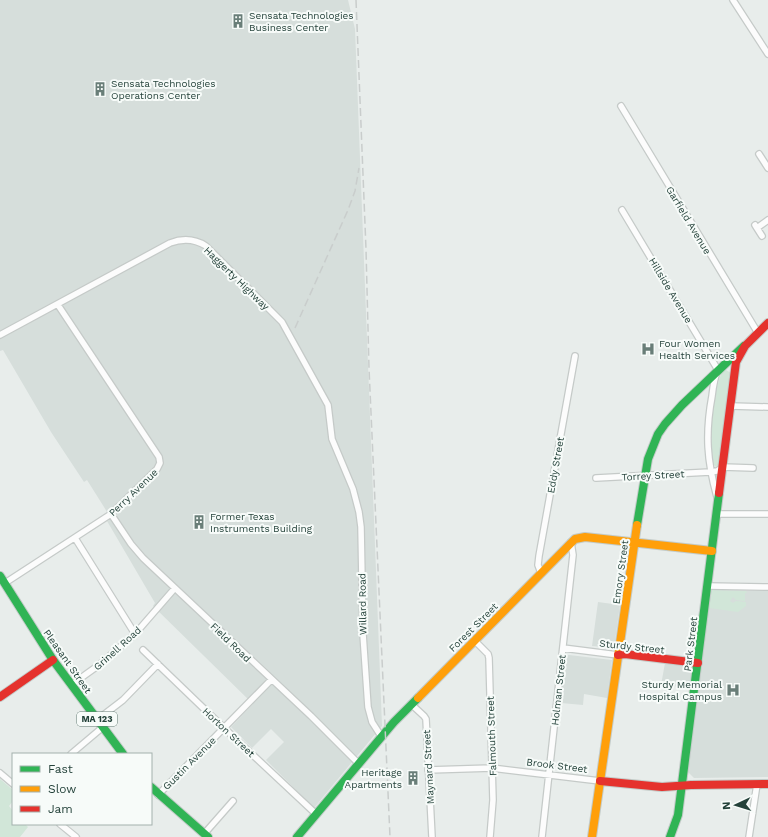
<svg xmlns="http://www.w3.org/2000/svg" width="768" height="837" viewBox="0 0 768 837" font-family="'Work Sans',sans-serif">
  <rect width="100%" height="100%" fill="#e8edeb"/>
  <!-- built -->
  <path fill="#d6dedb" d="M0 0H348L355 29 382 726 314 808 266 760 284 742 271 729 252 748 231 727 253 704 153 606 155 603 107 521 111 519 104 507 87 480 84 482 51 432 3 350 0 351Z
    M713 590 768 591V777L694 778 688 772 711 591Z
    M598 602 620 605 614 648 592 646Z
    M569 655 612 660 607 698 584 694 583 705 561 703 566 656Z
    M665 663 688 667 691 668 692 672 690 688 661 685Z"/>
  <!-- green -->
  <path fill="#d1e6d8" d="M726 370 731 373 719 464 716 467 713 464C710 433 710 400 722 372Z
    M712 590 746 591 747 593H745V601L736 600 733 597 730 601 733 603 736 601 746 602V606L738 612 709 608Z
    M0 779 13 790V801L9 806 13 811V824H25L28 827 20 837H0Z"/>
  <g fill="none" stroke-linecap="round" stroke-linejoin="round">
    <defs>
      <path id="street" d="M733 0 768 54
        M621 106 758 333
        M759 154 768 168
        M622 210 718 370C714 378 713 387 712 396 705 434 707 461 717 497
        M755 225 762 236
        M757 228 768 220
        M0 335 170 243C183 238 195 239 206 246L282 322 328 405 332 439 353 489 359 512 361 527 363 634 368 707 372 722 381 736
        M731 406 768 407
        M596 478 710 472 717 471 723 467 753 468
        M111 514 131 544 143 558 311 716 358 763
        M717 514H768
        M75 538 135 634
        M541 573 538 565 539 556 575 356
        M5 583 111 514 157 469 160 463 159 457 58 305
        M708 586 768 587
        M474 640 488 654 489 658 493 800 490 837
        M563 648 618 655
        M143 650 224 728 316 814
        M71 685 99 665 135 634 175 588
        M411 704 424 716 426 719 432 837
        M97 720 123 700 158 664
        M71 754 103 727
        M428 770 492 768 600 781
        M0 773 13 784
        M158 795 271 680
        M60 824 76 837
        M204 834 233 801
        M542 837 573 555 571 542
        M749 837 757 784"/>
      <path id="fast" d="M637 525 648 459 658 434 665 424 682 405 744 346
        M0 576 53 660 123 754
        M151 787 208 837
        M297 837 394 722 418 698
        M670 837 678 815 719 493"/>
      <path id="slow" d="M418 698 575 539 585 537 712 551
        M592 837 637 525"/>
      <path id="jam" d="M719 493 736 362 745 346 768 323
        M618 655 625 654 698 663
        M0 697 53 660
        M600 781 662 787 691 785 768 784"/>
    </defs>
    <!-- street casing -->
    <use href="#street" stroke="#c5cac8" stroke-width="8"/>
    <!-- fast casing -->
    <use href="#fast" stroke="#c3cbc8" stroke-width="10"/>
    <!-- slow casing -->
    <use href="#slow" stroke="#c3cbc8" stroke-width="10"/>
    <!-- jam casing -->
    <use href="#jam" stroke="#c3cbc8" stroke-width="10"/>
    <!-- street -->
    <use href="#street" stroke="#fcfcfc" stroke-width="5.5"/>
    <!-- fast -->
    <use href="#fast" stroke="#30b455" stroke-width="8"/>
    <!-- slow -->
    <use href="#slow" stroke="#ff9f0a" stroke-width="8"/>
    <!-- jam -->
    <use href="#jam" stroke="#e5322d" stroke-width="8"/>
    <!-- rail -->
    <path stroke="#c9cdcc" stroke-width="1.5" stroke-dasharray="8 4" stroke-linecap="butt" d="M356 0 366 249 369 368 390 837
      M295 328 348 210 355 191 359 168"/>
  </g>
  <!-- icons -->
  <defs>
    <symbol id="building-bare" viewBox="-9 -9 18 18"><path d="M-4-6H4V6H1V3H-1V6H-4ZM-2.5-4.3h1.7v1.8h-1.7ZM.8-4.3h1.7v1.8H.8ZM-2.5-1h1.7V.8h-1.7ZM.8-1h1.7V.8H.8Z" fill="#697e78" stroke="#f7fbf9" stroke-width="2.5" paint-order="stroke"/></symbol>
    <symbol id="hospital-bare" viewBox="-9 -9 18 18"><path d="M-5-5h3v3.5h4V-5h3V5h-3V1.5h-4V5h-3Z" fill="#697e78" stroke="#f7fbf9" stroke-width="2.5" paint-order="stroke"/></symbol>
  </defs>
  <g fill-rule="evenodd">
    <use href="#building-bare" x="228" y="11" width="20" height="20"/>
    <use href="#building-bare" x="90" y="79" width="20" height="20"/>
    <use href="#hospital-bare" x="638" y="339" width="20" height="20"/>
    <use href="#building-bare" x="189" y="512" width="20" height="20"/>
    <use href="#hospital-bare" x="723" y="680" width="20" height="20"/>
    <use href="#building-bare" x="403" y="768" width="20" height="20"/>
  </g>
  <g text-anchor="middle" stroke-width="4" stroke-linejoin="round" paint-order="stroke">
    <!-- shield labels -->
    <rect fill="#f7fbf9" stroke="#637a73" stroke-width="1" x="77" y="712" width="40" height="14" rx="3"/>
    <g font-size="9" font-weight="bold" fill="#24423a">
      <text x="97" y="722">MA 123</text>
    </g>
    <!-- poi labels -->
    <g font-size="10" fill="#24423a" stroke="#f7fbf9" text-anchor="start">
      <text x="249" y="19">Sensata Technologies<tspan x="249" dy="12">Business Center</tspan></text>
      <text x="111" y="87">Sensata Technologies<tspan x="111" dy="12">Operations Center</tspan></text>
      <text x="659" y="347">Four Women<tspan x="659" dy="12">Health Services</tspan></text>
      <text x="210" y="520">Former Texas<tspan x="210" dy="12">Instruments Building</tspan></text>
      <text x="722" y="688" text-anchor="end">Sturdy Memorial<tspan x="722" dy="12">Hospital Campus</tspan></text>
      <text x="402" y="776" text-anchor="end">Heritage<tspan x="402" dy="12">Apartments</tspan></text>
    </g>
    <!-- street labels -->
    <g font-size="10" fill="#24423a" stroke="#f7fbf9">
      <text transform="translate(689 220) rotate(59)" y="4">Garfield Avenue</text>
      <text transform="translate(237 278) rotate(44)" y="4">Haggerty Highway</text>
      <text transform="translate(671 290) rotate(59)" y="4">Hillside Avenue</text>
      <text transform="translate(555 465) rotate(-80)" y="4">Eddy Street</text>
      <text transform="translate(653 475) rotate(-3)" y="4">Torrey Street</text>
      <text transform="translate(133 492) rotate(-44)" y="4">Perry Avenue</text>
      <text transform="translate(620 572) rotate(-82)" y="4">Emory Street</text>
      <text transform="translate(362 604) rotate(-91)" y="4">Willard Road</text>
      <text transform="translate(473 627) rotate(-45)" y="4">Forest Street</text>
      <text transform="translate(231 642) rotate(44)" y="4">Field Road</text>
      <text transform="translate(690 644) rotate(-83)" y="4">Park Street</text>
      <text transform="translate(632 646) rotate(6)" y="4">Sturdy Street</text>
      <text transform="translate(117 648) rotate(-42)" y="4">Grinell Road</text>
      <text transform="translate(68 661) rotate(55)" y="4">Pleasant Street</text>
      <text transform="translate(558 690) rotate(-84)" y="4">Holman Street</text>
      <text transform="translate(229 732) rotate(43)" y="4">Horton Street</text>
      <text transform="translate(491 736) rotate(-92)" y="4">Falmouth Street</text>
      <text transform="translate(189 763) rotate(-45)" y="4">Gustin Avenue</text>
      <text transform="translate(557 765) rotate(7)" y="4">Brook Street</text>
      <text transform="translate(428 767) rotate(-93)" y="4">Maynard Street</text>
    </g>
  </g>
  <!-- legend -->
  <rect x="12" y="753" width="140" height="72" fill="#f7fbf9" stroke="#a3b1ad"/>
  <rect x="20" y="766" width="20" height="6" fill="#30b455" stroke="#a3b1ad"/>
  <text x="48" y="773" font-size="12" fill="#24423a">Fast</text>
  <rect x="20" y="786" width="20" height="6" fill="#ff9f0a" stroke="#a3b1ad"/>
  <text x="48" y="793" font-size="12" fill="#24423a">Slow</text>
  <rect x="20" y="806" width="20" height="6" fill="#e5322d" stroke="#a3b1ad"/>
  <text x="48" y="813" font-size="12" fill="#24423a">Jam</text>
  <!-- north arrow -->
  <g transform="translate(736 805) rotate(266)" stroke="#f7fbf9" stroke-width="3" paint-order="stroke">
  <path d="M0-3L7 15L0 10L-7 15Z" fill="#24423a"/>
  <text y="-6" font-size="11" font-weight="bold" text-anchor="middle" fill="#24423a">N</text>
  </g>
</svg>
